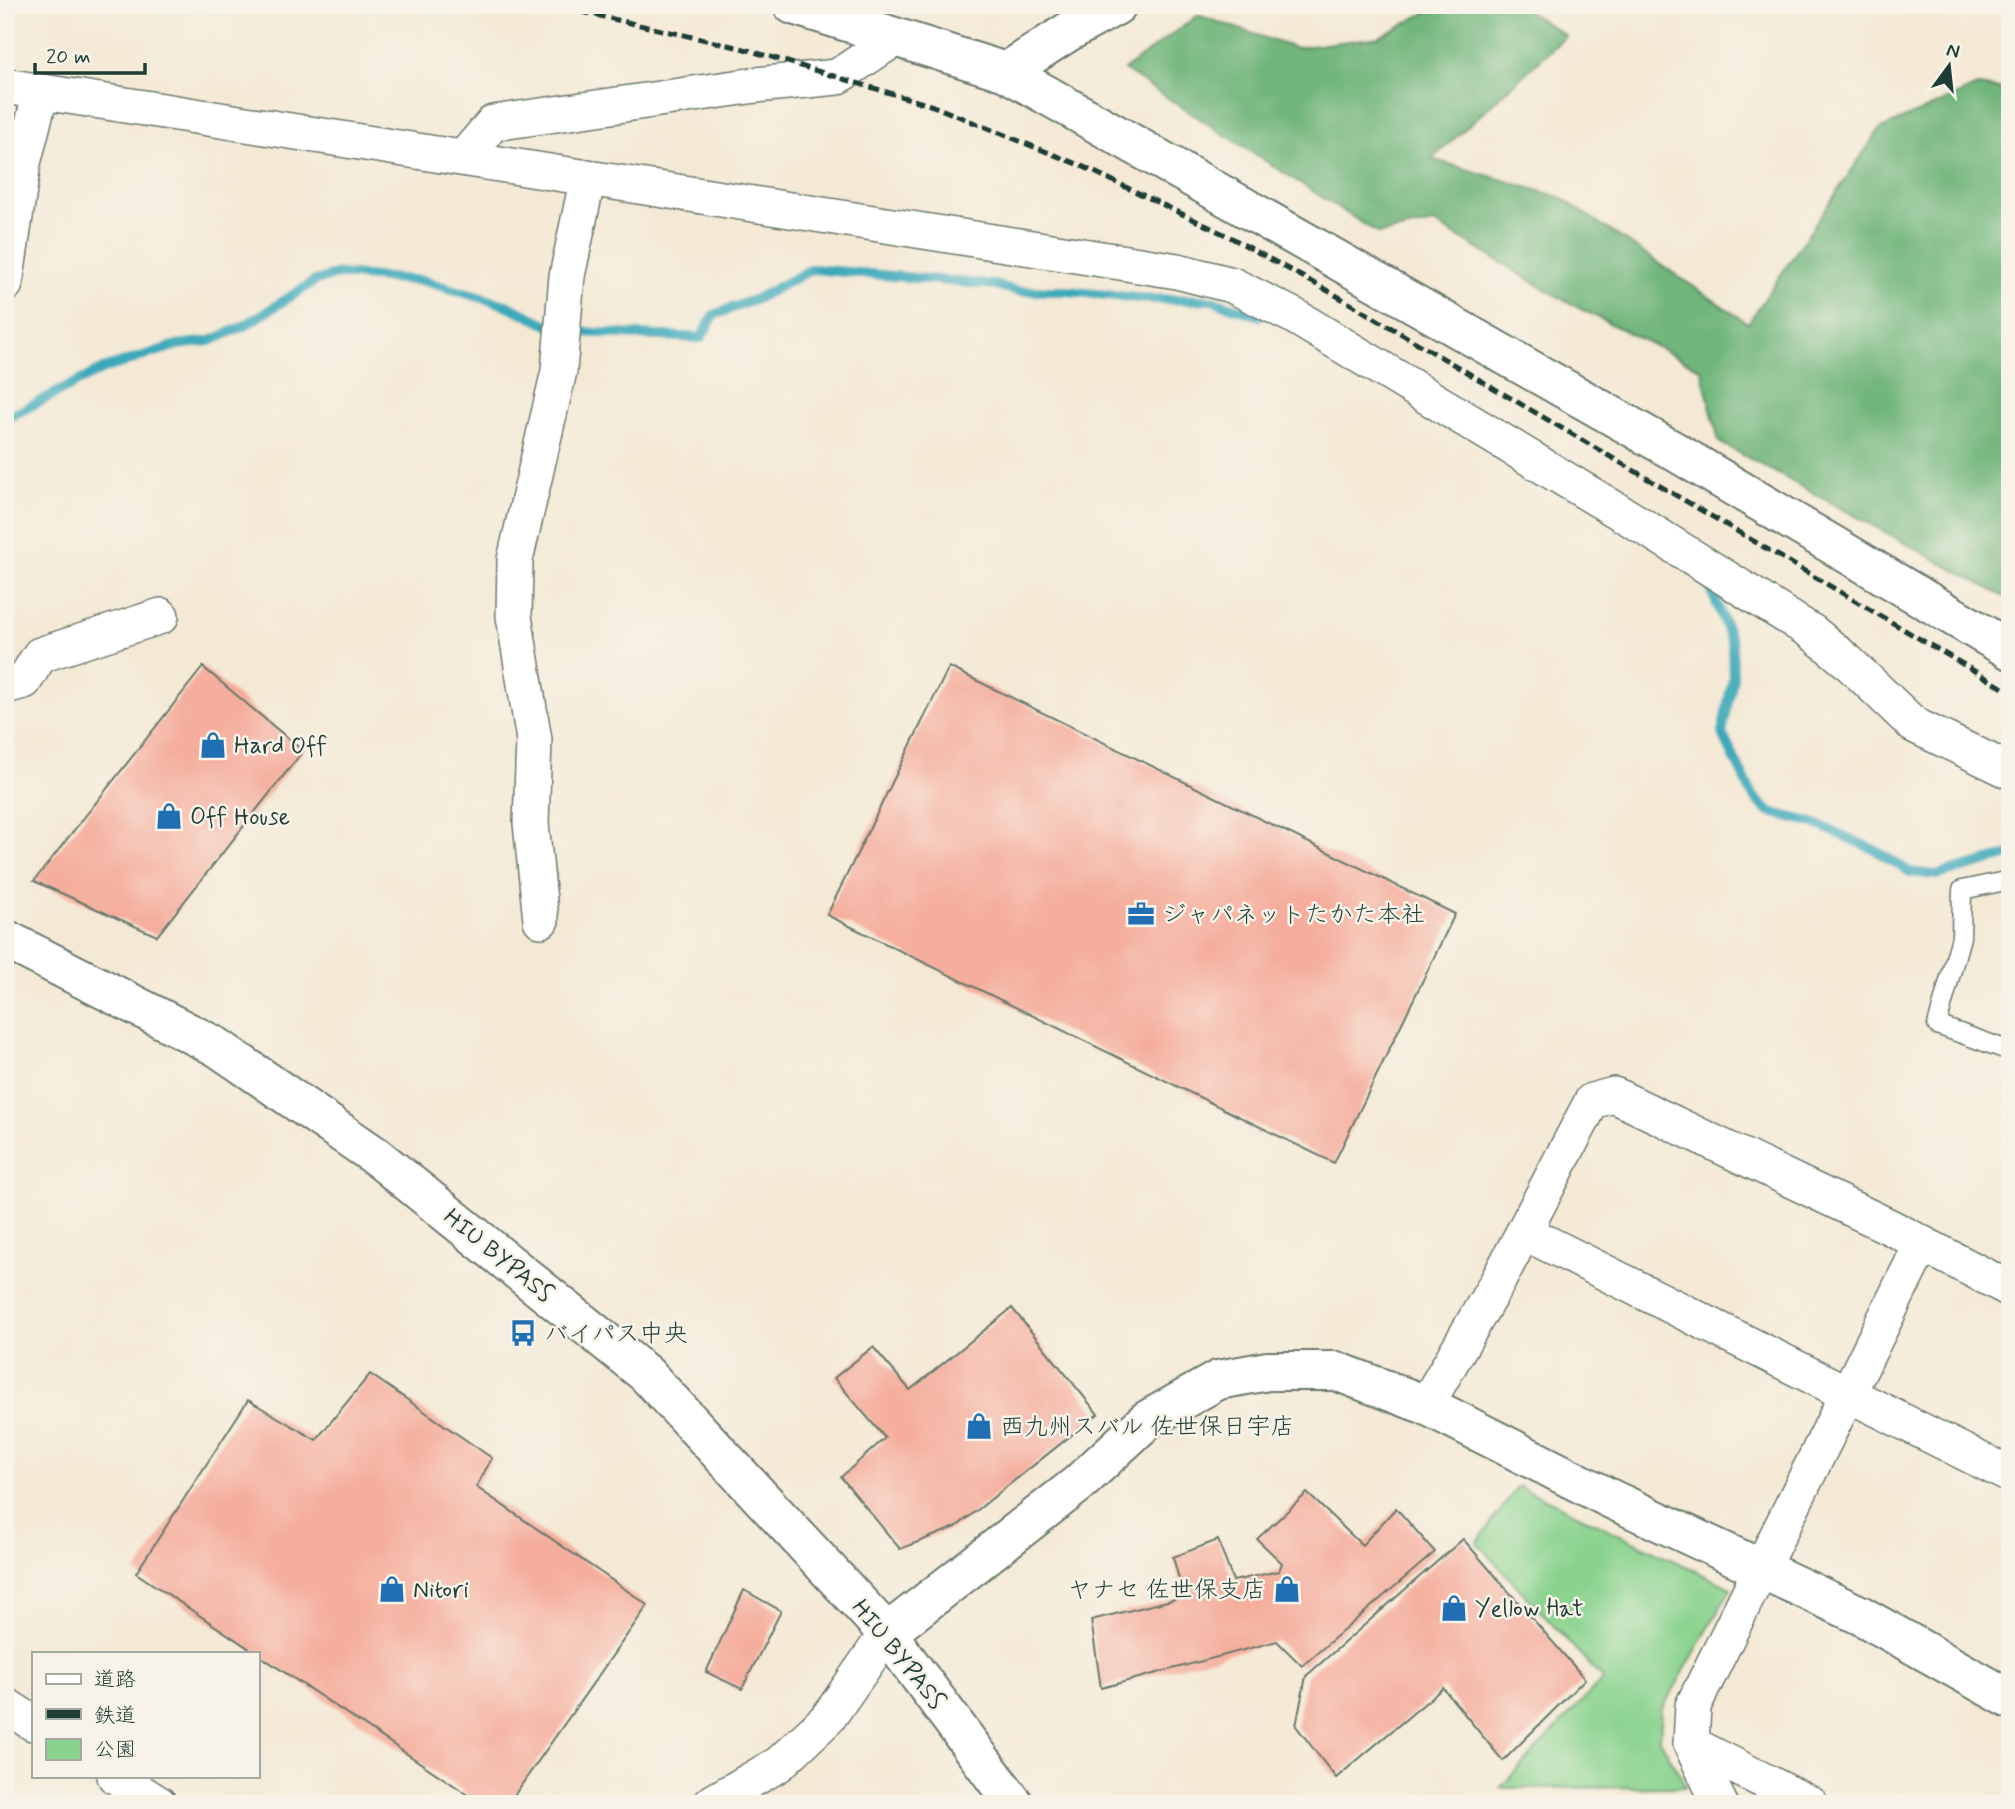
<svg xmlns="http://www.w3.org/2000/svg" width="2015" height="1809" viewBox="0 0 2015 1809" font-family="Mynerve,'Klee One',sans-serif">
  <rect width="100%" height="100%" fill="#f7f3e8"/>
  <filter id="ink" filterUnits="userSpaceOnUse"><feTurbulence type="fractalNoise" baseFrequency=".0143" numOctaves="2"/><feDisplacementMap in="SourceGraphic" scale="14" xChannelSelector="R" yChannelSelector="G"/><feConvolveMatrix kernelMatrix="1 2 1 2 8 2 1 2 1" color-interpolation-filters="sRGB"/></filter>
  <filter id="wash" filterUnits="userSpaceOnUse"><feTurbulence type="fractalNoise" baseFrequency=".00686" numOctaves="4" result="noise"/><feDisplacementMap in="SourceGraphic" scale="28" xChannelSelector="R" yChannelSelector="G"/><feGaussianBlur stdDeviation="1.57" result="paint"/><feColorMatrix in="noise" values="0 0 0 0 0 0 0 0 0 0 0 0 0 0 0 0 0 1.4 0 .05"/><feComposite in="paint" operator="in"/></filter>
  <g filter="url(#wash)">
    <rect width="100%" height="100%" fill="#f4e9d5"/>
    <!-- green -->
    <path fill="#8ad38f" stroke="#548862" stroke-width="2" d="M1518 1486 1731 1588 1662 1710 1660 1739 1686 1787 1500 1788 1603 1679 1477 1543Z"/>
    <!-- forest -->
    <path fill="#6fb57a" stroke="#477957" stroke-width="2" d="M1440 5H1518L1566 36 1432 159 1560 197 1748 323 1879 130 1977 86 2010 90V600L1719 442 1701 369 1569 303 1434 223 1379 234 1124 70 1198 15 1295 48 1379 37Z"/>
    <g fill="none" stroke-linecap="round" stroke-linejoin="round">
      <!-- stream -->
      <path stroke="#3ba9ba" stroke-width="10" d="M5 419 103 369 177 345 210 341 244 326 315 281 338 274 424 281 506 305 548 325 579 332 701 338 714 315 756 299 812 269 995 285 1017 291H1067L1147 299 1212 300 1259 316
        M1702 580 1709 584 1732 643 1733 677 1722 733 1753 796 1769 812 1814 823 1875 850 1910 872 1937 875 2010 855"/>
    </g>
    <g id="blocks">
      <!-- building -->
      <path fill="#f5ae9d" d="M203 667 303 751 157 936 34 881Z
        M949 667 1455 914 1334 1163 827 915Z
        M1012 1308 1098 1414 956 1527 900 1549 841 1477 885 1438 834 1378 873 1347 910 1390Z
        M370 1374 492 1458 476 1487 648 1605 508 1804H482L136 1573 248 1400 316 1440Z
        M1307 1493 1362 1545 1396 1508 1435 1552 1302 1666 1277 1641 1101 1688 1091 1620 1184 1597 1173 1557 1218 1540 1233 1581 1279 1571 1282 1563 1257 1539Z
        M1463 1539 1585 1679 1503 1761 1443 1688 1336 1778 1296 1726 1306 1676Z
        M744 1590 781 1611 742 1689 706 1672Z"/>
    </g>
  </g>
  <g filter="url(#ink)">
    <use href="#blocks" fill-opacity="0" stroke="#6a796c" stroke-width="2"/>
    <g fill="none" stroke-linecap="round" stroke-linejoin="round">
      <defs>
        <path id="lane" d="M2010 880 1962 890 1961 937 1937 1025 2010 1051"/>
        <path id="street" d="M5 86 1177 271 1232 285 1294 316 1646 528 1812 632 1847 661 1914 725 2010 771
          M464 157 493 123 756 85 837 77 897 37
          M5 284 23 163 41 92
          M5 686 24 681 40 655 161 616
          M541 920 531 823 534 740 514 616 515 560 559 371 567 276 588 177
          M1524 1232 2010 1475
          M1426 1405 1498 1281 1592 1101 1614 1095 1890 1227 2010 1289
          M5 1705 33 1723
          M1691 1744 1810 1804
          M115 1776 159 1804
          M710 1804 779 1764 828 1718 887 1633
          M1720 1804 1691 1744 1693 1706 1922 1244"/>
        <path id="secondary" d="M793 5 1006 72 1068 32 1117 5
          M1006 72 1674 451 2010 650
          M887 1633 1078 1484 1147 1420 1218 1380 1268 1371H1336L1426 1405 1611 1499 1860 1615 2010 1699"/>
        <path id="highway" d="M5 939 217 1047 377 1157 646 1374 887 1633 1014 1804"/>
      </defs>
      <!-- lane casing -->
      <use href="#lane" stroke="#6a796c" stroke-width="21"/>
      <!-- street casing -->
      <use href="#street" stroke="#6a796c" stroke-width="38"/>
      <!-- secondary casing -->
      <use href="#secondary" stroke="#6a796c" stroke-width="42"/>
      <!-- highway casing -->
      <use href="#highway" stroke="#6a796c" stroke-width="42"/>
      <!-- lane -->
      <use href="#lane" stroke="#fff" stroke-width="18"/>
      <!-- street -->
      <use href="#street" stroke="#fff" stroke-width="35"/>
      <!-- secondary -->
      <use href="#secondary" stroke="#fff" stroke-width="38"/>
      <!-- highway -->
      <use href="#highway" stroke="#fff" stroke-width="38"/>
      <!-- rail -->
      <path stroke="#1f3d34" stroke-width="5" stroke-dasharray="10 5" stroke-linecap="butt" d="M551 5 741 48 933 106 1084 167 1230 237 1339 297 2010 692"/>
    </g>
  </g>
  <!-- icons -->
  <defs>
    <symbol id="shop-bare" viewBox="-9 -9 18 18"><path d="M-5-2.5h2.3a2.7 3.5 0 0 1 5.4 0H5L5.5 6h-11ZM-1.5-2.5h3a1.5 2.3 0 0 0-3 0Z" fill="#1f6fb2" stroke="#f7f3e8" stroke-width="2.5" paint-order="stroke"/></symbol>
    <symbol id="office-bare" viewBox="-9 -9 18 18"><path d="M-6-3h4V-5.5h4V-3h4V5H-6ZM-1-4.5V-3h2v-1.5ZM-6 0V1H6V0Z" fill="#1f6fb2" stroke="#f7f3e8" stroke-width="2.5" paint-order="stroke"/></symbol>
    <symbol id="bus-bare" viewBox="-9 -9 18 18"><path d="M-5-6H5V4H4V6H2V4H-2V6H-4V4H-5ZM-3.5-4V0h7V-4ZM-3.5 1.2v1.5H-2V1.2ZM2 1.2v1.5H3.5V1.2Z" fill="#1f6fb2" stroke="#f7f3e8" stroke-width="2.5" paint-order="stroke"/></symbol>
  </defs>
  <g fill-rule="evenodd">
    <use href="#shop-bare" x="194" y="726" width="38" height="38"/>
    <use href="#shop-bare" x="150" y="797" width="38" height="38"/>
    <use href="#office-bare" x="1122" y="895" width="38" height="38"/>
    <use href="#bus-bare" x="504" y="1314" width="38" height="38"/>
    <use href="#shop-bare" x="960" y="1407" width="38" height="38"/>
    <use href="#shop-bare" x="373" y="1570" width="38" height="38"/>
    <use href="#shop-bare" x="1268" y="1570" width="38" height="38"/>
    <use href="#shop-bare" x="1435" y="1589" width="38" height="38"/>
  </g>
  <g text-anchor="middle" stroke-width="5" stroke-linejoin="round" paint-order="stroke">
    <!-- poi labels -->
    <g font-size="24" fill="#1f3d34" stroke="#f7f3e8" text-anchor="start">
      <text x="234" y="753">Hard Off</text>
      <text x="190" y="824">Off House</text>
      <text x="1162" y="922">ジャパネットたかた本社</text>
      <text x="544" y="1341">バイパス中央</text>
      <text x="1000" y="1434">西九州スバル 佐世保日宇店</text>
      <text x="413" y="1597">Nitori</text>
      <text x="1266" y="1597" text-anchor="end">ヤナセ 佐世保支店</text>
      <text x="1475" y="1616">Yellow Hat</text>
    </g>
    <!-- street labels -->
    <g font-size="24" fill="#1f3d34" stroke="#f7f3e8">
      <text transform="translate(499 1255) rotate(39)" y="8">HIU BYPASS</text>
      <text transform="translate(899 1654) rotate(51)" y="8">HIU BYPASS</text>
    </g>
  </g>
  <!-- margin -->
  <rect width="2015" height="1809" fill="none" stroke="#f7f3e8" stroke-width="28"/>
  <!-- legend -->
  <rect x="32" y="1652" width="228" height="126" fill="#f7f3e8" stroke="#a1aaa0" stroke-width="2"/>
  <rect x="46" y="1674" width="35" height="10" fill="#ffffff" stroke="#a1aaa0" stroke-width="2"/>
  <text x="94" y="1686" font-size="21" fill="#1f3d34">道路</text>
  <rect x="46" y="1709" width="35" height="10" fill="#1f3d34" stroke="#a1aaa0" stroke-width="2"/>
  <text x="94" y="1722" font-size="21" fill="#1f3d34">鉄道</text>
  <rect x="46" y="1739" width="35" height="21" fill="#8ad38f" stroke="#a1aaa0" stroke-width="2"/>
  <text x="94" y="1756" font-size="21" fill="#1f3d34">公園</text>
  <!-- north arrow -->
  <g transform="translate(1949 66) rotate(15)" stroke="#f7f3e8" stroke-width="5" paint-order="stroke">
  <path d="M0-5L12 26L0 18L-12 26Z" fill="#1f3d34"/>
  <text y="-10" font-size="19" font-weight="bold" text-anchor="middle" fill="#1f3d34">N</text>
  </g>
  <!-- scale -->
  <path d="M35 63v10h110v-10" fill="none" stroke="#1f3d34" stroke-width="3.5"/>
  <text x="46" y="63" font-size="21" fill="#1f3d34" stroke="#f7f3e8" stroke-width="5" paint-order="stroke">20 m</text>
</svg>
